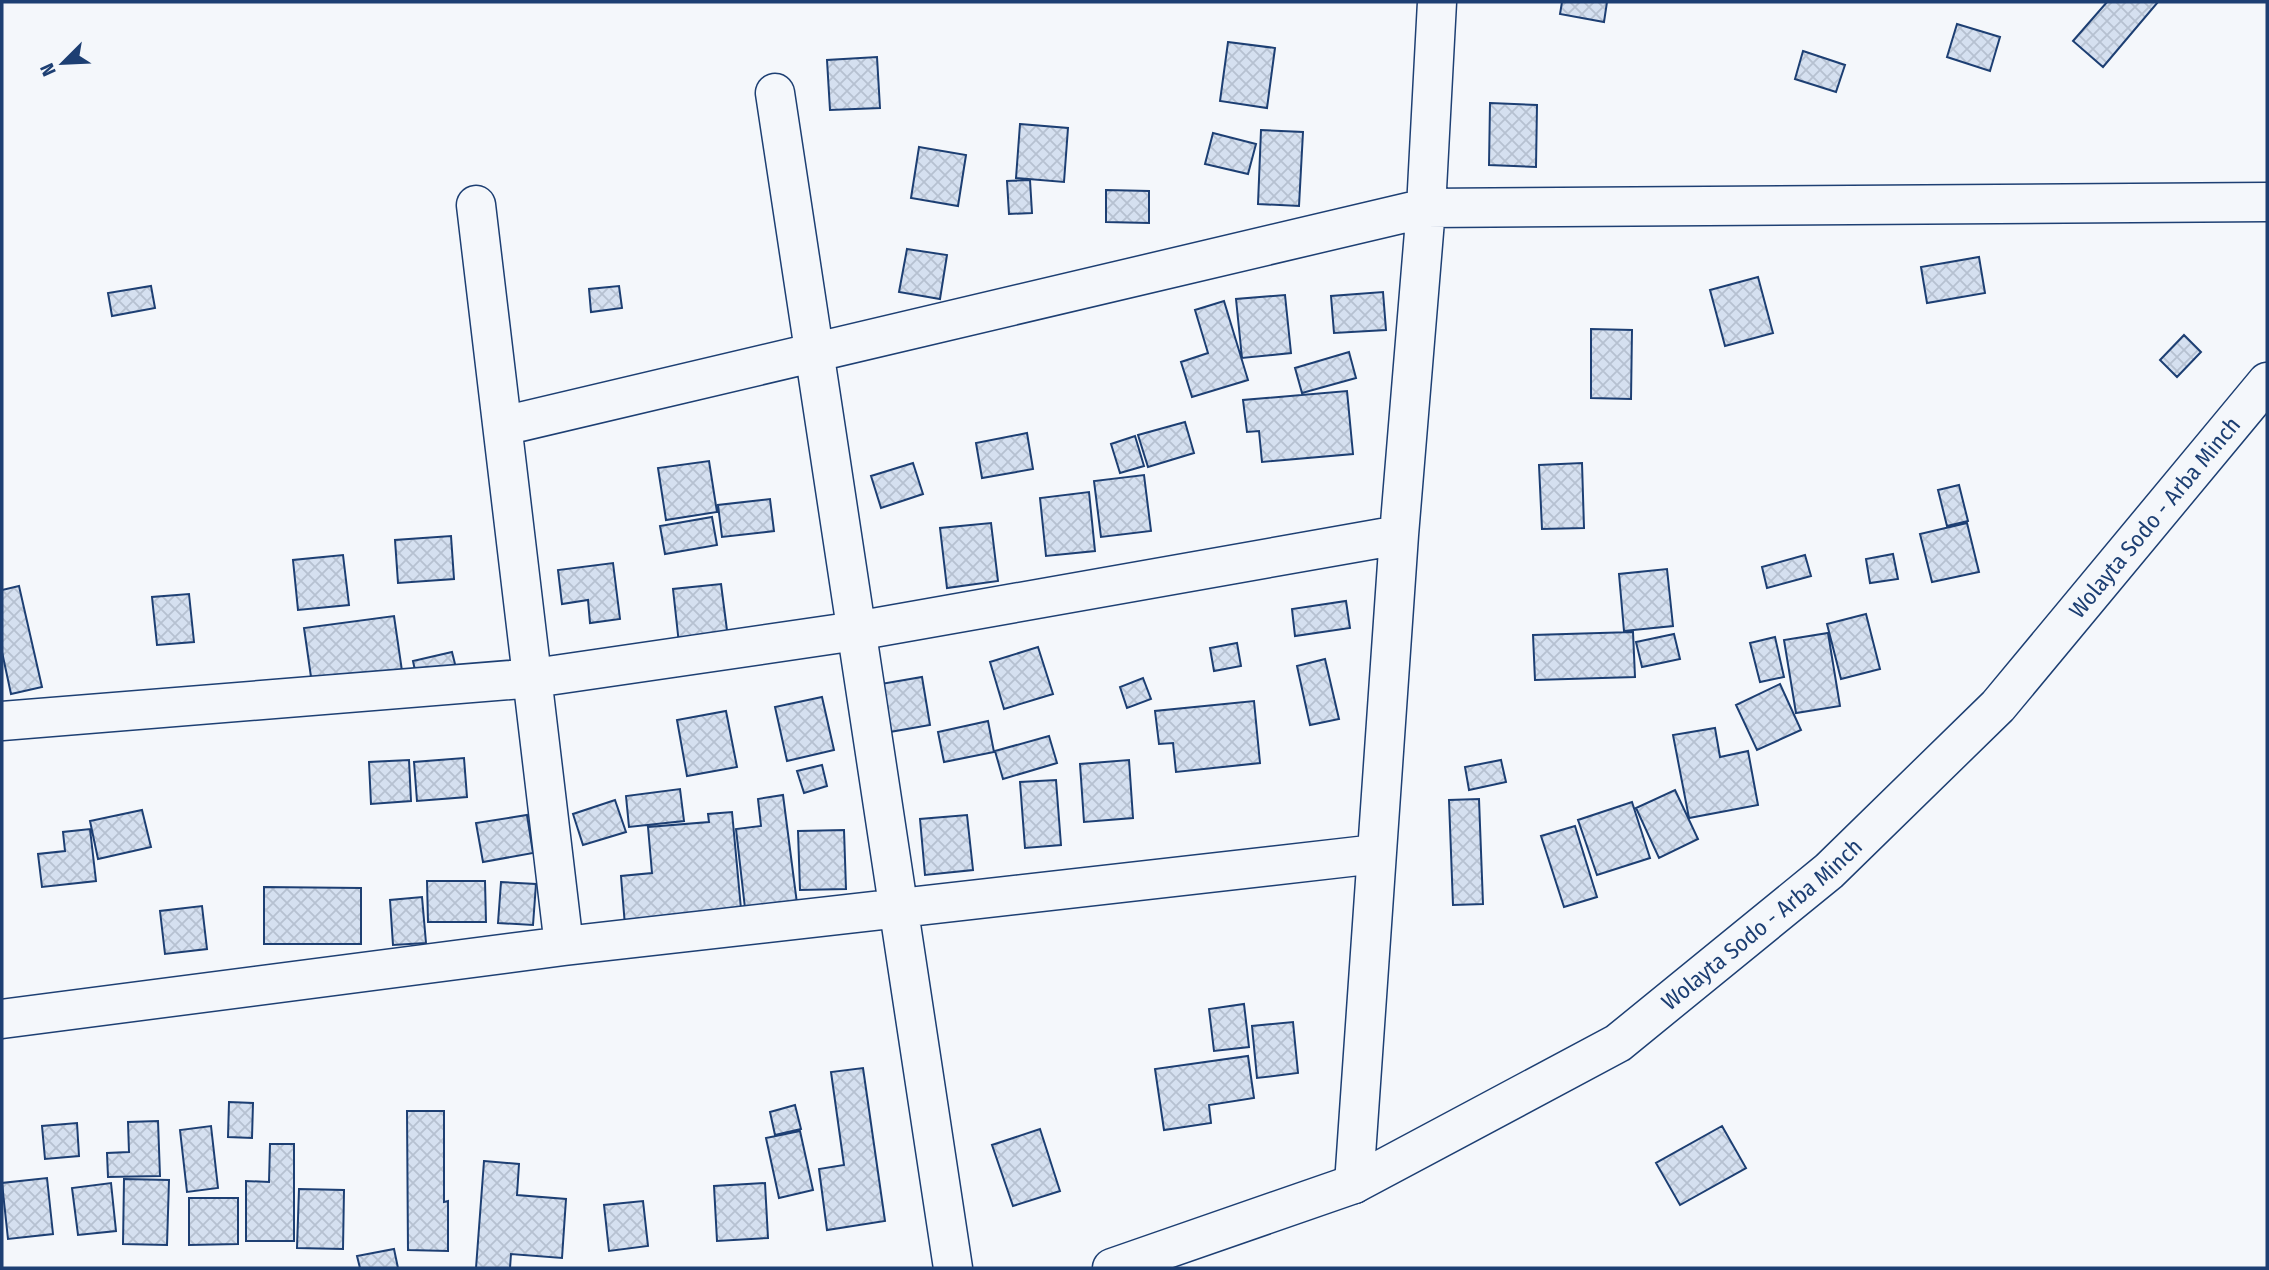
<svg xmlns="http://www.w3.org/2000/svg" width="2269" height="1270" viewBox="0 0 2269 1270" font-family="'Fira Sans Condensed',sans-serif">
  <defs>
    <pattern id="building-cross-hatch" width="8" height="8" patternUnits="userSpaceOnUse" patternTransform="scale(1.75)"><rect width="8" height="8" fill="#d5e0f0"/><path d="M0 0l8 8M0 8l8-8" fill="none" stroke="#b6c1d1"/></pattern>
  </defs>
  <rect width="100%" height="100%" fill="#f4f7fb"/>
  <!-- building -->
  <path fill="url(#building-cross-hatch)" stroke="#1d3f73" stroke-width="2" d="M1562 2H1607L1604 22 1560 14Z
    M2107 2H2158L2103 67 2073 41Z
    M1957 24 2000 37 1990 71 1947 57Z
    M1228 42 1275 48 1267 108 1220 101Z
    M1803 51 1845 65 1836 92 1795 79Z
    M877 57 880 108 830 110 827 60Z
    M1490 103 1537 105 1536 167 1489 165Z
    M1020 124 1068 128 1064 182 1016 178Z
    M1261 130 1303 132 1299 206 1258 204Z
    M1213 133 1256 144 1248 174 1205 164Z
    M919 147 966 155 958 206 911 198Z
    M1030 180 1032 213 1009 214 1007 181Z
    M1106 190 1149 191V223L1106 222Z
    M907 249 947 255 940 299 899 292Z
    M1979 257 1985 293 1927 303 1921 267Z
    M1758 277 1773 333 1725 346 1710 290Z
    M151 286 155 308 112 316 108 293Z
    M619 286 622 308 591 312 589 289Z
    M1383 292 1386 330 1334 333 1331 296Z
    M1285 295 1291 353 1242 358 1236 299Z
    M1224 301 1248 380 1192 397 1181 362 1208 353 1195 310Z
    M1591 329 1632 330 1631 399 1591 398Z
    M2184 335 2201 352 2177 377 2160 360Z
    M1349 352 1356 378 1302 393 1295 368Z
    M1347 391 1353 454 1262 462 1259 431 1247 432 1243 400Z
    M1185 422 1194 453 1148 467 1138 435Z
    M1027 433 1033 469 982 478 976 443Z
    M1135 436 1144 466 1120 473 1111 444Z
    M709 461 717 512 666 520 658 468Z
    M913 463 923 494 881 508 871 476Z
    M1582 463 1584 528 1542 529 1539 465Z
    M1144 475 1151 531 1101 537 1094 481Z
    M1959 485 1968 521 1947 526 1938 490Z
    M1089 492 1095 551 1046 556 1040 498Z
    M770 499 774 531 722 537 718 505Z
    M712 517 717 545 665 554 660 526Z
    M991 523 998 581 947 588 940 528Z
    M1967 523 1979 572 1932 582 1920 534Z
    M451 536 454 579 398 583 395 540Z
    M1893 554 1898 579 1870 583 1866 559Z
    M343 555 349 605 298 610 293 560Z
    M1805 555 1811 576 1767 588 1762 567Z
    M613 563 620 619 590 623 588 600 562 604 558 570Z
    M1667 569 1673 626 1624 631 1619 574Z
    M721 584 728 638 679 644 673 589Z
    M19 586 42 687 11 694 2 652V590Z
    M189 594 194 642 157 645 152 597Z
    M1346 601 1350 628 1295 636 1292 609Z
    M1866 614 1880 669 1841 679 1827 624Z
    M394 616 402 671 312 684 304 628Z
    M1633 632 1635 677 1535 680 1533 635Z
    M1828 633 1840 706 1796 713 1784 640Z
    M1674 634 1680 659 1642 667 1636 642Z
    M1775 637 1784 677 1760 682 1750 643Z
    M1237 643 1241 666 1214 671 1210 648Z
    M1038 647 1053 694 1004 709 990 662Z
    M452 652 458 676 418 685 413 661Z
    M1325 659 1339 719 1310 725 1297 666Z
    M922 677 930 725 884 733 875 685Z
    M1143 678 1151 699 1127 708 1120 687Z
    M1780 684 1801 730 1757 750 1736 705Z
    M822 697 834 750 787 761 775 707Z
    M1254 701 1260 763 1176 772 1173 743 1159 744 1155 711Z
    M726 711 737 767 687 776 677 720Z
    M988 721 994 752 944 762 938 732Z
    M1715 728 1720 757 1748 751 1758 805 1689 818 1673 735Z
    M1049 736 1057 763 1003 779 995 751Z
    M464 758 467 797 417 801 414 762Z
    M409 760 411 801 371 804 369 762Z
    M1129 760 1133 818 1084 822 1080 764Z
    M1501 760 1506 782 1469 790 1465 767Z
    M822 765 827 786 804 793 797 771Z
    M1056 780 1061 845 1025 848 1020 782Z
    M680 789 684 821 629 827 626 796Z
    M1675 790 1698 839 1659 858 1636 808Z
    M783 795 798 911 746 917 736 829 761 826 758 799Z
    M1479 799 1483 904 1453 905 1449 800Z
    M615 800 626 832 583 845 573 814Z
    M1632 802 1650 858 1597 875 1578 820Z
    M142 810 151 847 98 859 90 821Z
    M732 812 741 909 625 926 621 876 652 873 648 827 709 822 708 814Z
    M527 815 533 853 483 862 476 823Z
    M967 815 973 870 925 875 920 819Z
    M1575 826 1597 897 1564 907 1541 836Z
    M90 829 96 881 42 887 38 854 65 851 63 832Z
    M844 830 846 889 800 890 798 831Z
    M427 881H485L486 922H428Z
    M501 882 536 884 533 925 498 923Z
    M264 887 361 888V944H264Z
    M422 897 426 943 393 945 390 900Z
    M202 906 207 949 165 954 160 911Z
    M1244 1004 1249 1047 1214 1051 1209 1009Z
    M1293 1022 1298 1073 1257 1078 1252 1026Z
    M1248 1056 1254 1098 1209 1105 1211 1123 1164 1130 1155 1069Z
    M863 1068 885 1221 827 1230 819 1169 844 1165 831 1072Z
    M229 1102 253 1103 252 1138 228 1137Z
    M795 1105 801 1129 775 1135 770 1112Z
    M407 1111H444V1202L448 1201V1251L408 1250Z
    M158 1121 160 1176 108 1177 107 1153 129 1152 128 1122Z
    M77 1123 79 1156 45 1159 42 1126Z
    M211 1126 218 1188 187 1192 180 1130Z
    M1722 1126 1746 1168 1680 1205 1656 1163Z
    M1040 1129 1060 1191 1013 1206 992 1145Z
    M800 1131 813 1190 779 1198 766 1138Z
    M270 1144H294V1241H246V1181L269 1182Z
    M484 1161 519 1164 517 1195 566 1199 562 1258 511 1254 510 1268H476Z
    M47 1178 53 1234 8 1239 2 1183Z
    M124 1179 169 1180 167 1245 123 1244Z
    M111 1183 116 1231 78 1235 72 1188Z
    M765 1183 768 1238 717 1241 714 1186Z
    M299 1189 344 1190 343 1249 297 1248Z
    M189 1198H238V1244L189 1245Z
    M643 1201 648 1246 609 1251 604 1205Z
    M394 1249 398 1268H360L357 1256Z"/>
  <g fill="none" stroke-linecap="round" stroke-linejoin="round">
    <defs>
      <path id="minor" d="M775 93 953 1268
        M476 205 564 946
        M503 426 1426 208 2267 202
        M2 721 534 678 856 631 1399 535
        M2 1019 564 946 1376 854
        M1354 1184 1399 535 1426 208 1437 2"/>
      <g id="highway">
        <path id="s1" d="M1112 1268 1354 1184 1618 1043 1829 871 1998 706 2267 382"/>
      </g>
    </defs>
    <!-- minor casing -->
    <use href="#minor" stroke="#1d3f73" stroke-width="41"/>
    <!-- highway casing -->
    <use href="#highway" stroke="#1d3f73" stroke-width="41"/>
    <!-- minor -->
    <use href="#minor" stroke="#f4f7fb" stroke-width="38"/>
    <!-- highway -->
    <use href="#highway" stroke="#f4f7fb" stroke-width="38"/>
  </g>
  <g text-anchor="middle" stroke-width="5" stroke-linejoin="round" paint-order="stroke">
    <!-- street labels -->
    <g font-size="23" fill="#1d3f73" stroke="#f4f7fb">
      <text dy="8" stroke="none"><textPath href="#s1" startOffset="1309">Wolayta Sodo - Arba Minch</textPath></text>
      <text dy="8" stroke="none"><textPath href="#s1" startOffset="742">Wolayta Sodo - Arba Minch</textPath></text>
    </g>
  </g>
  <!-- border -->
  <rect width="2269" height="1270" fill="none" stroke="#1d3f73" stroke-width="7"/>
  <!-- north arrow -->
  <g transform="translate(63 63) rotate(246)" stroke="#f4f7fb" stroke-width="5" paint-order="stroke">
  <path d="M0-5L12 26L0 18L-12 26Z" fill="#1d3f73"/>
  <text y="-10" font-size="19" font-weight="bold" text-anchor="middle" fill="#1d3f73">N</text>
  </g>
</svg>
